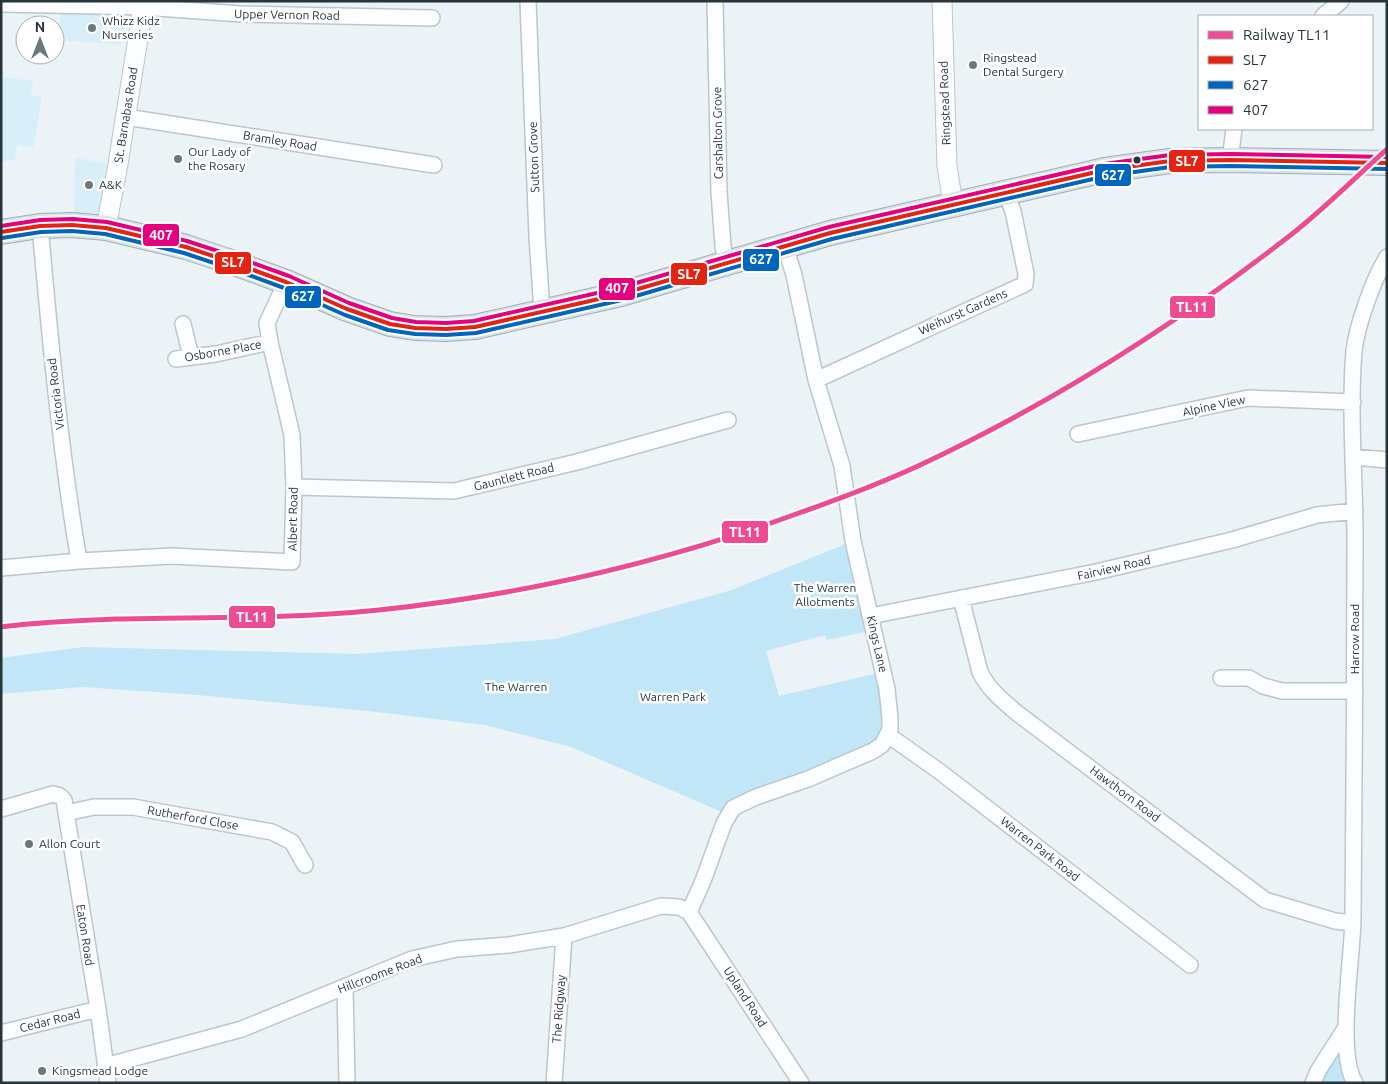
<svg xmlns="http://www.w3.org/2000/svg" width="1388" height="1084" viewBox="0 0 1388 1084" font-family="Ubuntu,sans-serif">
  <rect width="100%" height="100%" fill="#ebf3f6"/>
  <!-- built -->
  <path fill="#d8effa" d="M61 11 127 15 121 45 58 40Z
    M1 77 33 81 31 95 42 97 33 148 17 144 15 159 1 162Z
    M75 158 107 163 97 220 74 218Z"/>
  <!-- green -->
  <path fill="#c0e6f8" d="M853 541 873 630 827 640 825 635 766 651 779 696 883 672 889 717 881 743 731 804 722 812 571 747 485 725 368 711 198 695 82 687 1 694V658L83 647 357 654 555 639 732 590Z
    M1344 1034 1352 1083H1316Z"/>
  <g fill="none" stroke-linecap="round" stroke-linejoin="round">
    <defs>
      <path id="minor" d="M528 1 537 237 542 312
        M715 1 719 192 723 246 726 264
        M1 4 143 7 241 14 432 18
        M1323 16 1341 1
        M126 117 434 165
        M1230 160 1234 129
        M40 226C50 338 60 450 79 561
        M183 324 191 357
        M176 359 216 354 270 342
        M816 380 1025 284 1026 274 1013 211 1006 194
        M1078 434 1248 398 1353 402
        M1354 457 1387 460
        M294 487 454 491 577 462 728 420
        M1 568 79 561 172 556 292 562 294 487 292 435 270 342 267 323 286 282
        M961 598 980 672C988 689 1003 701 1017 713L1265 900 1335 921 1353 923
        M870 616 1096 572 1232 540 1317 515 1355 511
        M1221 678H1249L1263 686 1282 691H1355
        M888 735 939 771 1190 965
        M1 809 53 794 60 796 64 800 98 1009 108 1083
        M66 813 94 807H133L272 832 292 842 305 865
        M689 912 703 881 724 823 733 808 756 797 808 779 873 751 882 745 890 730V718L887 689 853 541 842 466 816 380 794 275 785 246
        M689 912 801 1083
        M345 987 347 1083
        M1 1033 98 1009
        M105 1066 242 1029 412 959 457 949 509 945 564 936 661 906 679 907 689 912
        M554 1083 564 936
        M1313 1083 1318 1071 1346 1027
        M1355 1083C1336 1052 1353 956 1353 917 1354 791 1355 666 1355 540 1355 477 1349 414 1354 351 1357 325 1373 280 1387 257"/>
      <path id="tertiary" d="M942 1 947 166 953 204
        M106 228 118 164 144 1"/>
      <path id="trunk" d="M1 232 40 226 72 225 106 228 186 247 237 264 286 282 347 309 390 324 415 328 446 329 475 327 621 294 830 233 1105 170 1170 161 1230 160 1387 163"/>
    </defs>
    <!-- minor casing -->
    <use href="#minor" stroke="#bcc6cb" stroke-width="18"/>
    <!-- tertiary casing -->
    <use href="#tertiary" stroke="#bcc6cb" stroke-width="21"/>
    <!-- trunk casing -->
    <use href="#trunk" stroke="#a0aeba" stroke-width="26"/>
    <!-- minor -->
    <use href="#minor" stroke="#fcfdfe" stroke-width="15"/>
    <!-- tertiary -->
    <use href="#tertiary" stroke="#fcfdfe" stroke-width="19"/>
    <!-- trunk -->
    <use href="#trunk" stroke="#d9e2e9" stroke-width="24"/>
    <defs>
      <path id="bus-1" d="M1 232 40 226 72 225 106 228 186 247 237 264 286 282 347 309 390 324 415 328 446 329 475 327 621 294 830 233 1105 170 1170 161 1230 160 1387 163"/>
      <path id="bus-2" d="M2 238 41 232 72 231 105 234 184 253 235 270 284 288 345 315 388 330 415 334 446 335 476 333 622 300 832 239 1106 176 1170 167 1230 166 1387 169"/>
      <path id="bus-3" d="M1 226 40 220 73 219 107 222 187 241 239 258 289 276 349 303 392 318 416 322 446 323 474 321 619 288 829 227 1104 164 1170 155 1230 154 1387 157"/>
    </defs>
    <!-- bus-1 casing -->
    <use href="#bus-1" stroke="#fff" stroke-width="8"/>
    <!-- bus-2 casing -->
    <use href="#bus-2" stroke="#fff" stroke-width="8"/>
    <!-- bus-3 casing -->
    <use href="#bus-3" stroke="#fff" stroke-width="8"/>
    <!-- bus-1 -->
    <use href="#bus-1" stroke="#e42313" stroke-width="4"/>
    <!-- bus-2 -->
    <use href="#bus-2" stroke="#0065bd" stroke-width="4"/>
    <!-- bus-3 -->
    <use href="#bus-3" stroke="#e5007d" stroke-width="4"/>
    <defs>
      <path id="rail-1" d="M1 627C39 622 77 621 115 619 203 617 291 619 379 610 524 595 662 563 799 513 839 499 879 484 918 466 1053 403 1180 322 1297 230 1328 205 1357 176 1387 149"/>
    </defs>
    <!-- rail-1 casing -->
    <use href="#rail-1" stroke="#fff" stroke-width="9"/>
    <!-- rail-1 -->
    <use href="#rail-1" stroke="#ee4b95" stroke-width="5"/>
  </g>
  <!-- markers -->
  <g fill="#6c787c" stroke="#fff" stroke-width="2">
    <circle cx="92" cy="28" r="5"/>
    <circle cx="973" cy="65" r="5"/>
    <circle cx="178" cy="159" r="5"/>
    <circle cx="89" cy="185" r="5"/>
    <circle cx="29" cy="844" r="5"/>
    <circle cx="42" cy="1071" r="5"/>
  </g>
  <circle fill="#27353b" stroke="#fff" stroke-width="2" cx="1137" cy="160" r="4.5"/>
  <g text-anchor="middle" stroke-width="5" stroke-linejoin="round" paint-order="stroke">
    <!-- street labels -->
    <g font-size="12" fill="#27353b" stroke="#fff">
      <text transform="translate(287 15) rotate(1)" y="4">Upper Vernon Road</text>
      <text transform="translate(945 103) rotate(-92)" y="4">Ringstead Road</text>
      <text transform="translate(126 115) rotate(-81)" y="4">St. Barnabas Road</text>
      <text transform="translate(718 133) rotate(-91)" y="4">Carshalton Grove</text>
      <text transform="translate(280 141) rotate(9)" y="4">Bramley Road</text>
      <text transform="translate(534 157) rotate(-92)" y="4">Sutton Grove</text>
      <text transform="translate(963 312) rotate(-24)" y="4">Weihurst Gardens</text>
      <text transform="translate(223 351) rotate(-10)" y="4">Osborne Place</text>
      <text transform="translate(56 394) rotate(-97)" y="4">Victoria Road</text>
      <text transform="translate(1214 406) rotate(-12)" y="4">Alpine View</text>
      <text transform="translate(514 477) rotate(-14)" y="4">Gauntlett Road</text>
      <text transform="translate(293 519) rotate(-89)" y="4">Albert Road</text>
      <text transform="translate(1114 568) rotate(-13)" y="4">Fairview Road</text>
      <text transform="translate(1355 639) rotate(-90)" y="4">Harrow Road</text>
      <text transform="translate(877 644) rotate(77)" y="4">Kings Lane</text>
      <text transform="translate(1125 794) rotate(37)" y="4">Hawthorn Road</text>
      <text transform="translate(193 818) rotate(10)" y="4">Rutherford Close</text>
      <text transform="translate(1040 849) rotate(38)" y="4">Warren Park Road</text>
      <text transform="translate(85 935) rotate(81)" y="4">Eaton Road</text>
      <text transform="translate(380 974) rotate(-21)" y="4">Hillcroome Road</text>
      <text transform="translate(745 997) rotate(57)" y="4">Upland Road</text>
      <text transform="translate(559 1009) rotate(-86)" y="4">The Ridgway</text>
      <text transform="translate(50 1021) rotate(-14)" y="4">Cedar Road</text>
    </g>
    <!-- poi labels -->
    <g font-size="12" fill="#27353b" stroke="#fff" text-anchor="start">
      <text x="102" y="25">Whizz Kidz<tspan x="102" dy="14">Nurseries</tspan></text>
      <text x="983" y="62">Ringstead<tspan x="983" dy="14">Dental Surgery</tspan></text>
      <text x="188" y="156">Our Lady of<tspan x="188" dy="14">the Rosary</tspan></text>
      <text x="99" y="189">A&amp;K</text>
      <text x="39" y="848">Allon Court</text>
      <text x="52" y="1075">Kingsmead Lodge</text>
    </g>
    <!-- park labels -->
    <g font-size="12" fill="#1b2f38" stroke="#fff">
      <text x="825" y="592">The Warren<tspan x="825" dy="14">Allotments</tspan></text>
      <text x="516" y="691">The Warren</text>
      <text x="673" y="701">Warren Park</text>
    </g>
  </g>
  <g stroke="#fff" stroke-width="2">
    <rect x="1168" y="149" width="38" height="24" rx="5" fill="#e42313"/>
    <rect x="1094" y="163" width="38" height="24" rx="5" fill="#0065bd"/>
    <rect x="142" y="223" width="38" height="24" rx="5" fill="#e5007d"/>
    <rect x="742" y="248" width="38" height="24" rx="5" fill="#0065bd"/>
    <rect x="214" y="251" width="38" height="24" rx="5" fill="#e42313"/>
    <rect x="670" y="262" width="38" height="24" rx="5" fill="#e42313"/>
    <rect x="598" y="277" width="38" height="24" rx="5" fill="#e5007d"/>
    <rect x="284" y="285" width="38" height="24" rx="5" fill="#0065bd"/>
    <rect x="1169" y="295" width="47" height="24" rx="5" fill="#ee4b95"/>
    <rect x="721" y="520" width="48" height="24" rx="5" fill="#ee4b95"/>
    <rect x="228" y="605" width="48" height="24" rx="5" fill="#ee4b95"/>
  </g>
  <g font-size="14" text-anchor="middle" font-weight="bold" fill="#fff">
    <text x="1187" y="166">SL7</text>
    <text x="1113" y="180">627</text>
    <text x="161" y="240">407</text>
    <text x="761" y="264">627</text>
    <text x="233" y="267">SL7</text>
    <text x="689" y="279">SL7</text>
    <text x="617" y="293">407</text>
    <text x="303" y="301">627</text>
    <text x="1192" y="312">TL11</text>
    <text x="745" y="537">TL11</text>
    <text x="252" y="622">TL11</text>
  </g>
  <!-- border -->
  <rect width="1388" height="1084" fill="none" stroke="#27353b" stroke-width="5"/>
  <!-- legend -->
  <rect x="1198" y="15" width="175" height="115" fill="#ffffff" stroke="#a9aeb1"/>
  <rect x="1208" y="31" width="25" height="8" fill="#ee4b95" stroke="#a9aeb1"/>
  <text x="1243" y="40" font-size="15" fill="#27353b">Railway TL11</text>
  <rect x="1208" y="56" width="25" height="8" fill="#e42313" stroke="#a9aeb1"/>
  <text x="1243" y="65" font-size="15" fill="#27353b">SL7</text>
  <rect x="1208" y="81" width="25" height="8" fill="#0065bd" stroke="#a9aeb1"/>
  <text x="1243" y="90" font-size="15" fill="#27353b">627</text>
  <rect x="1208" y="106" width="25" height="8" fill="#e5007d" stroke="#a9aeb1"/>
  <text x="1243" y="115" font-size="15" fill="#27353b">407</text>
  <!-- north arrow -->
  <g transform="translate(40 40)"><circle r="24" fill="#ffffff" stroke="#a9aeb1"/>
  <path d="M0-4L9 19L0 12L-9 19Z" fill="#6c787c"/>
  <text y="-8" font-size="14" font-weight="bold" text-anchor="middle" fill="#27353b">N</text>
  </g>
</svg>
